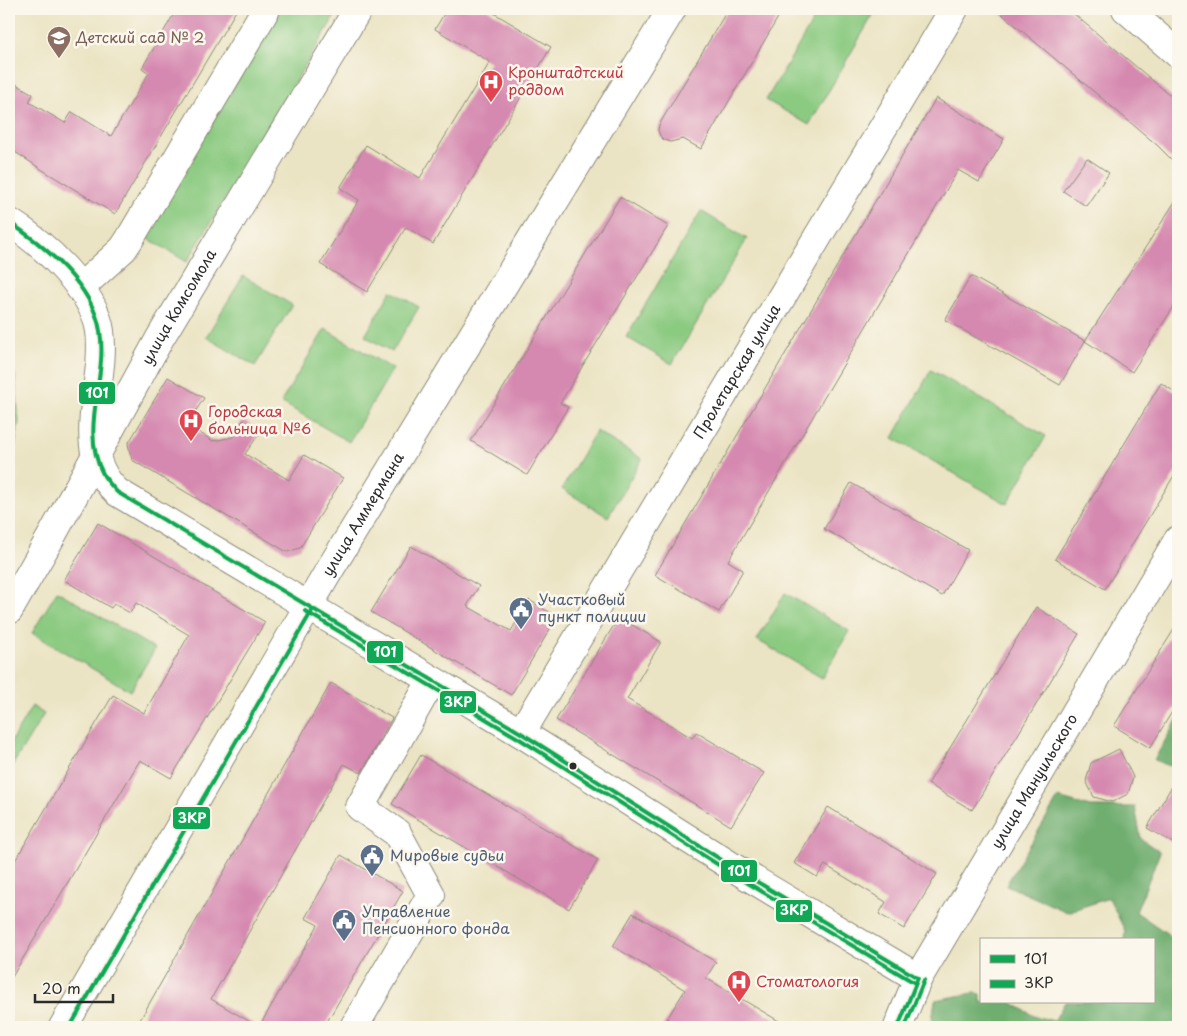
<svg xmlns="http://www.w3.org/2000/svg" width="1187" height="1036" viewBox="0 0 1187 1036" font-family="'Playpen Sans',sans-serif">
  <rect width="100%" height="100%" fill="#fbf7ec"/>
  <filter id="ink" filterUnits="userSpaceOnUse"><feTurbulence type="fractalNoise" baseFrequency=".02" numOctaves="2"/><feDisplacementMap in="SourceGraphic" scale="10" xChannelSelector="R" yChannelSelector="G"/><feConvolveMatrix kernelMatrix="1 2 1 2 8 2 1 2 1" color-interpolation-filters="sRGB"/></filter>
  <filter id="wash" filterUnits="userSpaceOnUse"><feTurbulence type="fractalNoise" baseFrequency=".0096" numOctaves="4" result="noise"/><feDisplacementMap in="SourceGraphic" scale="20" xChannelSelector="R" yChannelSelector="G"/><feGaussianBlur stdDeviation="1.12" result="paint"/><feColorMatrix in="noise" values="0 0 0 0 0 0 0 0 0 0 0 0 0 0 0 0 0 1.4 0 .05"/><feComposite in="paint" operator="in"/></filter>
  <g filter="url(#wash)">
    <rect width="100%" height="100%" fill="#ebe4c4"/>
    <!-- green -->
    <path fill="#8bca81" stroke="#5b7a56" d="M281 9H339L187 262 144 236Z
      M820 9H861L873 15 809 125 766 100Z
      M701 211 747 239 672 364 626 337Z
      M243 276 292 305 255 366 206 337Z
      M391 291 419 307 392 352 365 336Z
      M325 329 393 369 349 442 281 402Z
      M931 370 1046 436 1007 504 893 438Z
      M15 374 19 422 9 477V385Z
      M596 431 642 459 608 517 562 489Z
      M57 591 155 649 130 691 32 633Z
      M785 593 849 631 822 678 757 640Z
      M32 706 44 714 9 771V745Z"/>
    <!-- forest -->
    <path fill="#70ae6f" stroke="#4e6c4d" d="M1178 718V760L1170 766 1154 760Z
      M1058 798 1090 807H1135L1141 839 1160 852 1136 912 1178 941V1027H931L935 1000 974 993 981 994V1002H1011L1034 1016 1054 1021 1065 1002H1153V940H1124L1125 931 1109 898 1067 912 1006 885Z"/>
    <g id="blocks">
      <!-- building -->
      <path fill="#d689b0" d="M177 9H237L115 214 41 169 9 148V80L33 94 29 102 65 123 72 112 111 136 149 73 142 68Z
        M447 9H487L551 47 433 244 406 227 367 292 320 264 359 200 340 188 366 145 420 178 490 62 435 29Z
        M728 9H783L701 149 683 139 670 142 664 140 660 136 658 130 659 125Z
        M996 9H1068L1178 102V166L1157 145Z
        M936 98 1004 139 979 182 958 170 728 561 743 570 719 612 655 575Z
        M1087 158 1109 173 1086 206 1063 191Z
        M620 197 668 226 560 403 568 407 527 475 471 441Z
        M1178 197V300L1132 372 1085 341Z
        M971 276 1085 341 1060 385 945 320Z
        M168 377 204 398 187 425 213 441 233 437 243 420 261 431 245 454 289 480 304 455 343 478 300 548 287 552 132 460 128 444Z
        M1161 383 1178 394V469L1105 589 1055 559Z
        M851 483 968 550 942 596 824 529Z
        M98 523 265 622 171 778 140 760 9 982V871L113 695 144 713 189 635 136 603 130 613 114 604 111 608 64 580Z
        M411 546 479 586 467 606 511 631 529 600 557 617 511 695 371 612Z
        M1036 607 1079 634 972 810 928 784Z
        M619 617 661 642 627 699 692 738 696 732 764 773 731 826 556 720Z
        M1178 623V702L1150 748 1114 726Z
        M331 683 392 718 361 773 344 764 211 999 259 1027 318 925 305 918 341 855 403 891 324 1027H136Z
        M1119 749 1133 777 1128 794 1112 802 1094 797 1086 781 1091 763Z
        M421 755 598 860 569 909 392 804Z
        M1178 776V846L1147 828Z
        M828 807 937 874 904 929 879 914 886 902 825 865 817 877 794 863Z
        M633 913 716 962 706 978 789 1027H662L685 990 613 946Z"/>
    </g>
  </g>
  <g filter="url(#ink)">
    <use href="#blocks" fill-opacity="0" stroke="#8b8878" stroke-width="1"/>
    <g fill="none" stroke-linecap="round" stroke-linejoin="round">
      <defs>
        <g id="minor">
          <path d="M9 610 51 537 95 457"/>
          <path id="s1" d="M521 733 954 9"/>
          <path d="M354 1027 431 895 397 833 360 807 432 680"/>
          <path d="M898 1027 918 978"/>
        </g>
        <g id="tertiary">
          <path d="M1126 9 1178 54"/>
          <path id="s2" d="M9 222C43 243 94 290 100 331 107 385 71 449 117 492L521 733 739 871 918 978 1178 540"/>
          <path d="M80 288 123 249 129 240 266 9"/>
          <path id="s3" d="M95 457 160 338 358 9"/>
          <path id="s4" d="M63 1027 330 569 672 9"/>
        </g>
      </defs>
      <!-- minor casing -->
      <use href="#minor" stroke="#8b8878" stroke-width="30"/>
      <!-- tertiary casing -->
      <use href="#tertiary" stroke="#8b8878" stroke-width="30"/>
      <!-- minor -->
      <use href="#minor" stroke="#fff" stroke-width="28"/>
      <!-- tertiary -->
      <use href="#tertiary" stroke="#fff" stroke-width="28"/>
      <defs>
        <path id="bus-1" d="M9 222C45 246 93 286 100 331 108 378 79 429 103 474 106 480 112 486 117 492L521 733 739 871 918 978
          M898 1027 918 978"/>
        <path id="bus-2" d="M305 611 518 738 736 876 915 983
          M70 1027 313 609
          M905 1027 924 980"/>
      </defs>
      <!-- bus-1 casing -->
      <use href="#bus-1" stroke="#fbf7ec" stroke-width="8"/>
      <!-- bus-2 casing -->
      <use href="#bus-2" stroke="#fbf7ec" stroke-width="8"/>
      <!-- bus-1 -->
      <use href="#bus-1" stroke="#10a855" stroke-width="4"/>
      <!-- bus-2 -->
      <use href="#bus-2" stroke="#10a855" stroke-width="4"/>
    </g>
  </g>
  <!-- icons -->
  <defs>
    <symbol id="school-pin" viewBox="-11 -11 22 30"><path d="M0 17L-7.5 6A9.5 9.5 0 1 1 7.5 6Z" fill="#8d6e63" stroke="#fbf7ec"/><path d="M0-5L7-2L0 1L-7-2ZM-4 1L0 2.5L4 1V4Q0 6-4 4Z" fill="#fff"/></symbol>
    <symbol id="hospital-pin" viewBox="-11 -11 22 30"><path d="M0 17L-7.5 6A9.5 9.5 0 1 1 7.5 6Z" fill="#e0444e" stroke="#fbf7ec"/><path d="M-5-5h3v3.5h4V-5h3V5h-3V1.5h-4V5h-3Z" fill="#fff"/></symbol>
    <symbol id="civic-pin" viewBox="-11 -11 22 30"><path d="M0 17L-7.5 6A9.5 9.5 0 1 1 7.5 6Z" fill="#5c6f8a" stroke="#fbf7ec"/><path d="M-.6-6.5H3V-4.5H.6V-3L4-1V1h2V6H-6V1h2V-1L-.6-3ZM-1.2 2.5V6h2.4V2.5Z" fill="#fff"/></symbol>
  </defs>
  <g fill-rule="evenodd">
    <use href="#school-pin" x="45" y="24" width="28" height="38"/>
    <use href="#hospital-pin" x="477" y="68" width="28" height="38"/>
    <use href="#hospital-pin" x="177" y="407" width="28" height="38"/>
    <use href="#civic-pin" x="507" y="595" width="28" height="38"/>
    <use href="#civic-pin" x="358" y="842" width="28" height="38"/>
    <use href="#civic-pin" x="330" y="907" width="28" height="38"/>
    <use href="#hospital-pin" x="725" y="968" width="28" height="38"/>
  </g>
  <!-- markers -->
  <circle fill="#2b2b2b" stroke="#fbf7ec" stroke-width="2" cx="573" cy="766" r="4.5"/>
  <g text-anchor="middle" stroke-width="5" stroke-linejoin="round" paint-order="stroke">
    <!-- education labels -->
    <g font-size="15" fill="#785e54" stroke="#fbf7ec" text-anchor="start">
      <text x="76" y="43">Детский сад № 2</text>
    </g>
    <!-- health labels -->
    <g font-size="15" fill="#be3a42" stroke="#fbf7ec" text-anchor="start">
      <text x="508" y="78">Кронштадтский<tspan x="508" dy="17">роддом</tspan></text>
      <text x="208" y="417">Городская<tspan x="208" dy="17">больница №6</tspan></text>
      <text x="756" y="987">Стоматология</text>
    </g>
    <!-- street labels -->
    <g font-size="15" fill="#2b2b2b" stroke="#fbf7ec">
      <text dy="5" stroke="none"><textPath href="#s3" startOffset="172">улица Комсомола</textPath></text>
      <text dy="5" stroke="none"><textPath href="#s1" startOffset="421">Пролетарская улица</textPath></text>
      <text dy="5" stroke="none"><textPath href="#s4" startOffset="594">улица Аммермана</textPath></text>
      <text dy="5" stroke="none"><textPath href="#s2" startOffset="1479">улица Мануильского</textPath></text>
    </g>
    <!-- service labels -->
    <g font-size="15" fill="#4e5e75" stroke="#fbf7ec" text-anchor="start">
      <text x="538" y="605">Участковый<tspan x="538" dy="17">пункт полиции</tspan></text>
      <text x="390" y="861">Мировые судьи</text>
      <text x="362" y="917">Управление<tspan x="362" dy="17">Пенсионного фонда</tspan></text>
    </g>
  </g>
  <g stroke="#fbf7ec" stroke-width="2">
    <rect x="78" y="381" width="38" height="24" rx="5" fill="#10a855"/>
    <rect x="366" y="640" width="38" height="24" rx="5" fill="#10a855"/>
    <rect x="439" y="690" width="38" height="24" rx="5" fill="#10a855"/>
    <rect x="172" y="806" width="39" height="24" rx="5" fill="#10a855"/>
    <rect x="720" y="859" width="38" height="24" rx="5" fill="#10a855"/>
    <rect x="775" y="899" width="38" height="24" rx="5" fill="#10a855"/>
  </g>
  <g font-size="14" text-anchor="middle" font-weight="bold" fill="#fff">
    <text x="97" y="398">101</text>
    <text x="385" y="657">101</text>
    <text x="458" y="707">3КР</text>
    <text x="192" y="823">3КР</text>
    <text x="739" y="876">101</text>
    <text x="794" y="915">3КР</text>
  </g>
  <!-- margin -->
  <rect width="1187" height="1036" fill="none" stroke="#fbf7ec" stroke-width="30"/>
  <!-- legend -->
  <rect x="980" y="938" width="175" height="65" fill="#fbf7ec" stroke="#a8a59f"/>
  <rect x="990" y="955" width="25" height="8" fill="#10a855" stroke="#a8a59f"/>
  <text x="1024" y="964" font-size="15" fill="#2b2b2b">101</text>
  <rect x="990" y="980" width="25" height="8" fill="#10a855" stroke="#a8a59f"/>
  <text x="1024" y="988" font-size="15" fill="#2b2b2b">3КР</text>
  <!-- scale -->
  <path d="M35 994v8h78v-8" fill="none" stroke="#2b2b2b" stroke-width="2.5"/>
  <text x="42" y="994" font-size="15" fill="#2b2b2b" stroke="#fbf7ec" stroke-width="4" paint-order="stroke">20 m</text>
</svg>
